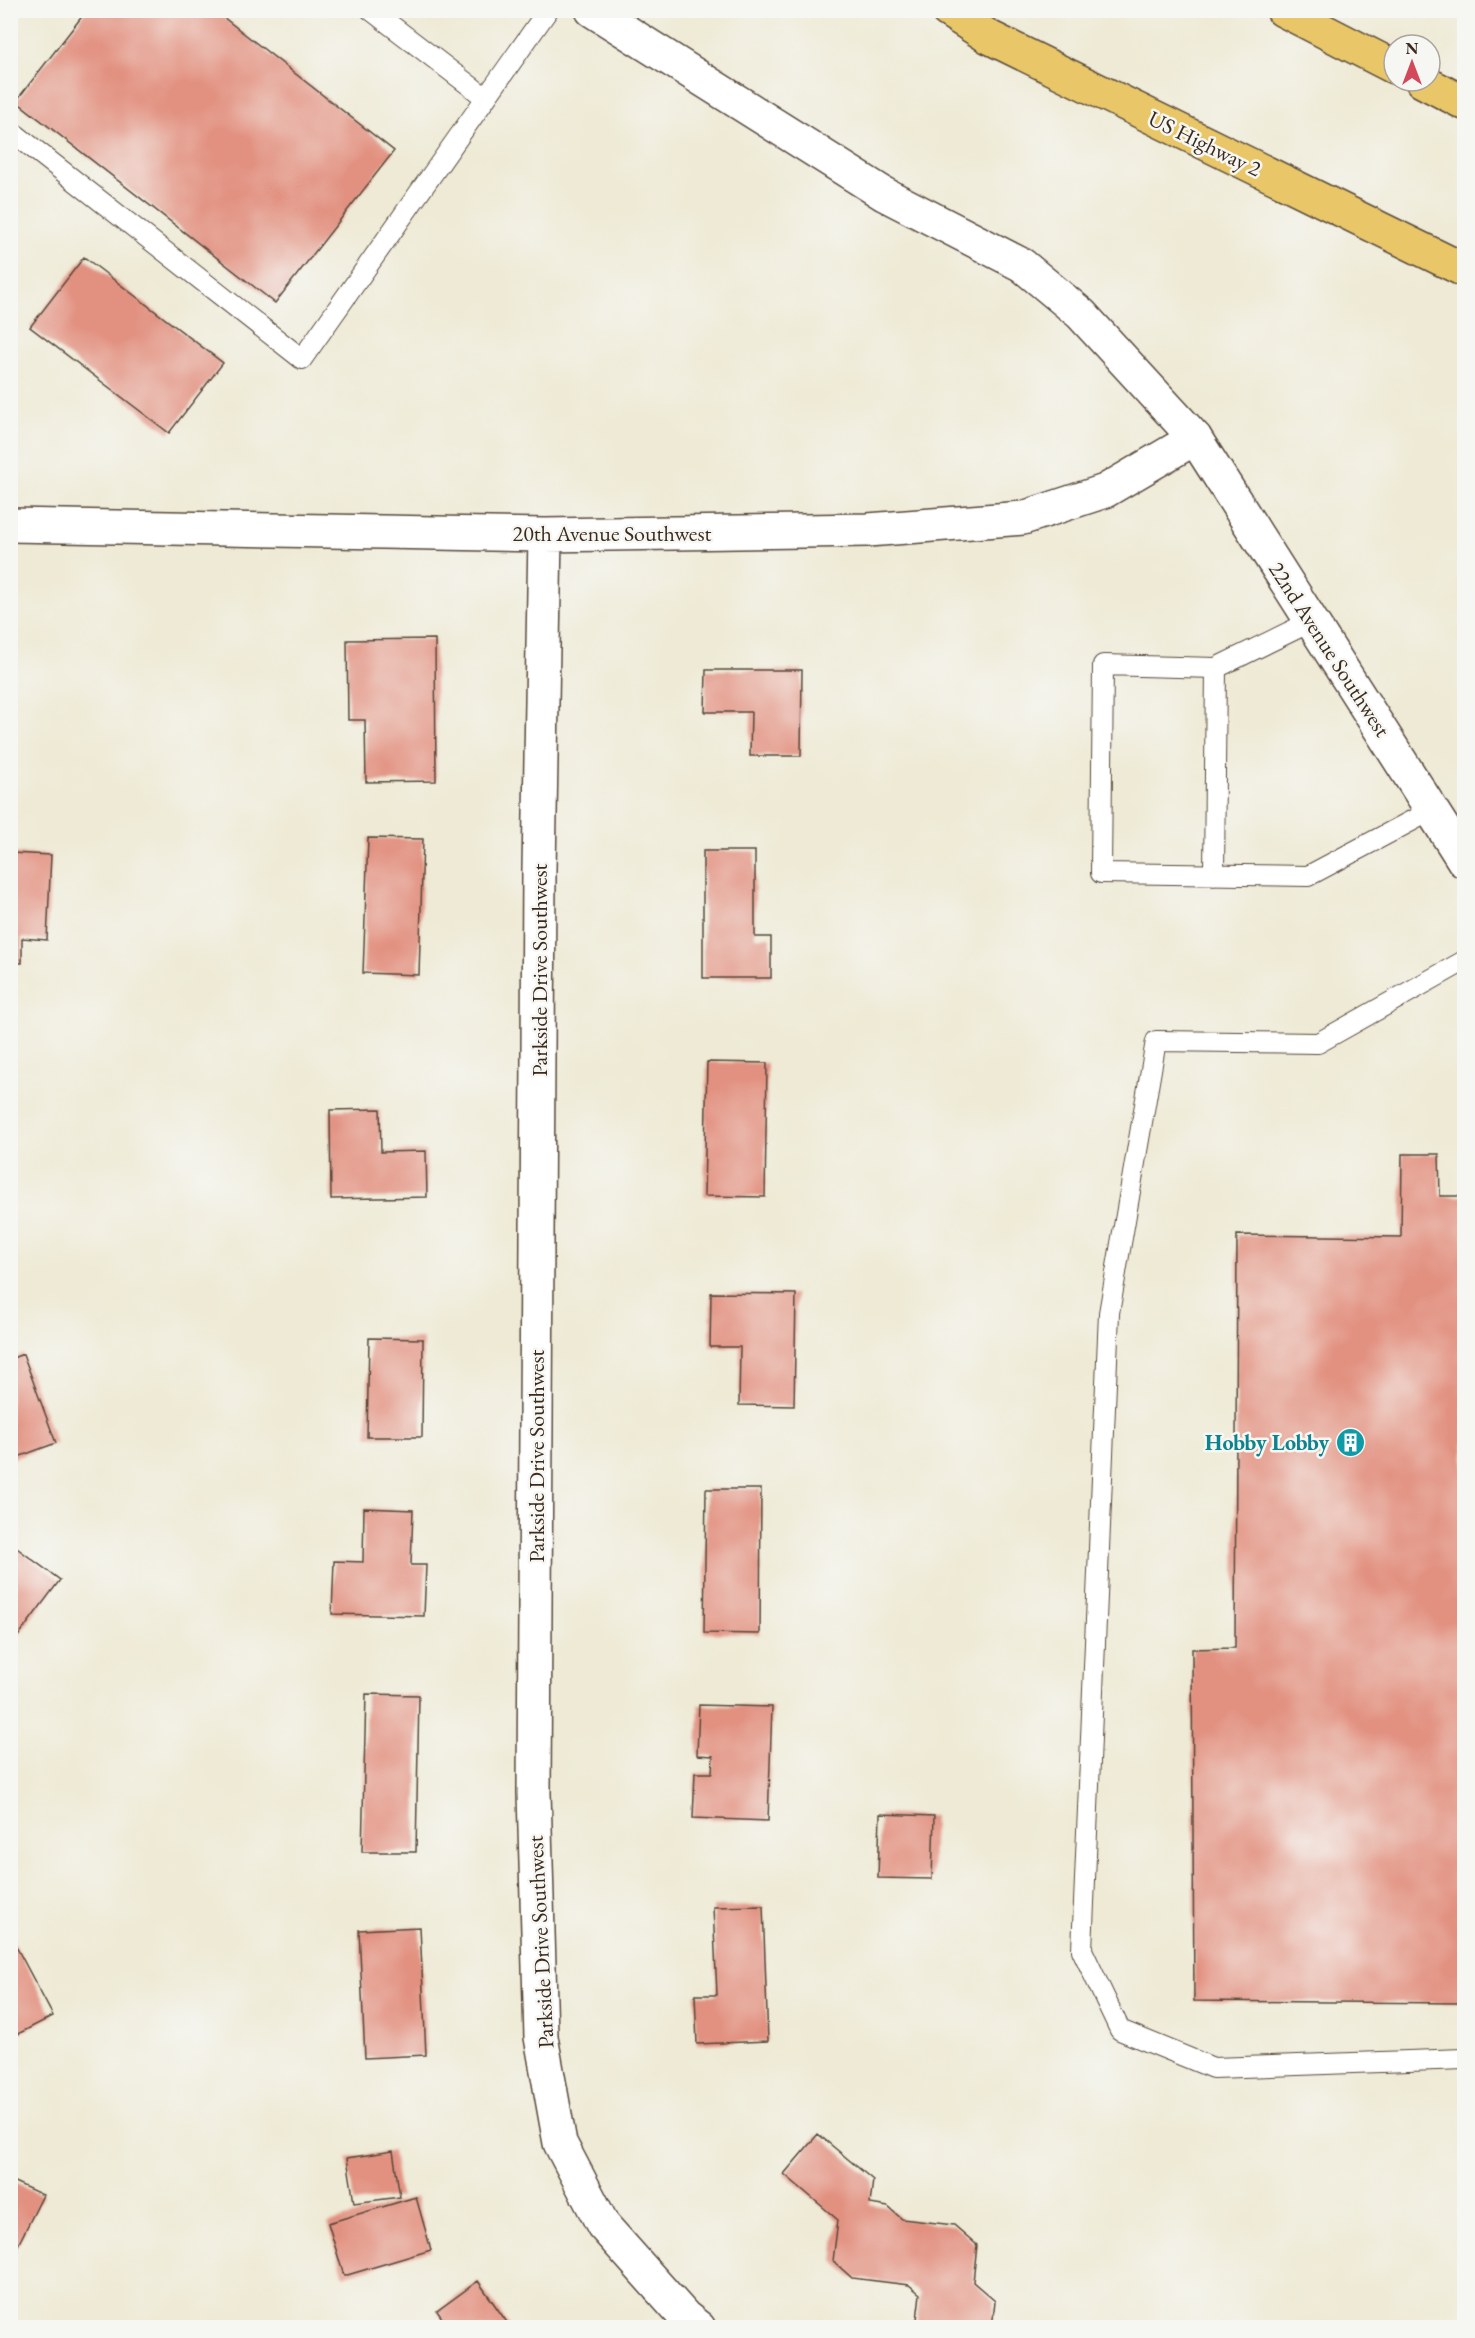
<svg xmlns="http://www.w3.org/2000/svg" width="1475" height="2338" viewBox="0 0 1475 2338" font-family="'EB Garamond',serif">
  <rect width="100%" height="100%" fill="#f6f6f2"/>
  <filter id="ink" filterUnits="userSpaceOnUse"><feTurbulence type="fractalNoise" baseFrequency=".0167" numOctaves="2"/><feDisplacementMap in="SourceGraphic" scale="12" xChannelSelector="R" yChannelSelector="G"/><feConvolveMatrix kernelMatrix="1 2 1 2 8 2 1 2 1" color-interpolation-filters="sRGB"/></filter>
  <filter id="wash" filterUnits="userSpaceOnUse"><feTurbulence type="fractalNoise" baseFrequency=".008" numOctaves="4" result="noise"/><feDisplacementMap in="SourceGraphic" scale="24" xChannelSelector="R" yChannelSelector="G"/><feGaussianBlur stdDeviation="1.35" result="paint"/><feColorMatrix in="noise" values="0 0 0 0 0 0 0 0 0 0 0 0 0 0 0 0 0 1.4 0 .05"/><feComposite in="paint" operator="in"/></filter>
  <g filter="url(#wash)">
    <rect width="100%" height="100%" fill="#eeead5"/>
    <g id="blocks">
      <!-- building -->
      <path fill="#e29180" d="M87 10H214L394 151 275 303 16 101Z
        M84 257 223 363 169 433 30 327Z
        M435 639 436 781 366 782 365 720H348L347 640Z
        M706 670H802L801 756H750L751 712H705Z
        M368 838 423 839 419 975 363 973Z
        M703 851H755V937H771V978H703Z
        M10 853 51 855 47 940 22 938V963H10Z
        M707 1062 767 1063 765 1197 704 1196Z
        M380 1109 381 1152 426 1151 427 1197 331 1199 330 1110Z
        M1402 1154H1439L1440 1196H1464V2003L1194 2001 1192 1649 1235 1648 1237 1235 1401 1237Z
        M711 1293 796 1294 794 1406 739 1405 740 1347H710Z
        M369 1338 423 1339 422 1437H367Z
        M23 1354 56 1443 10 1460V1359Z
        M706 1489H761L760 1634 704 1633Z
        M364 1508 413 1510 411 1565H426L424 1616 332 1614 334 1561 363 1562Z
        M10 1543 60 1580 10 1647Z
        M366 1694 419 1695 416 1852H362Z
        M699 1705 772 1707 768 1821 693 1818 695 1773H712L713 1756 697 1755Z
        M880 1814 934 1816 932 1879 878 1878Z
        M763 1906 768 2041 697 2044 695 1995H717L713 1907Z
        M420 1927 426 2055 365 2058 359 1930Z
        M10 1935 53 2016 12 2037 10 2035Z
        M818 2134 873 2180 870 2204 888 2207 902 2219 954 2225 977 2245 973 2282 995 2301 992 2328H916L920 2294 909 2285 852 2278 833 2261 838 2220 784 2174Z
        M393 2151 400 2197 354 2203 347 2158Z
        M10 2180 43 2195 10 2261Z
        M416 2197 431 2250 344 2276 328 2223Z
        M478 2281 511 2328H449L437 2311Z"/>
    </g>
  </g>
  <g filter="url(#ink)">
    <use href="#blocks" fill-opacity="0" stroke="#564739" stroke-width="1.5"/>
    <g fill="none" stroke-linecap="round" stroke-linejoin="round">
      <defs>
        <path id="service" d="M371 10 486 98
          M10 130 302 359 548 10
          M1312 621 1216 668 1103 665 1101 873 1308 876 1432 810
          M1214 875 1216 668
          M1464 961 1318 1043 1156 1041 1109 1313 1082 1950 1120 2030 1213 2068 1464 2059"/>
        <path id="minor" d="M10 525 545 535 868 530 1023 518 1105 491 1195 438
          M545 535 539 870 534 1793 541 2037 560 2143 603 2225 685 2317 699 2328"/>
        <path id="tertiary" d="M592 10 884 194 1022 265 1081 314 1195 438 1464 861"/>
        <path id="motorway" d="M947 10 989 37 1464 270
          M1283 10 1394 67
          M1422 81 1464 103"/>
      </defs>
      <!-- service casing -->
      <use href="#service" stroke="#564739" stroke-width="22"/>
      <!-- minor casing -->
      <use href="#minor" stroke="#564739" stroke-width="36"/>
      <!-- tertiary casing -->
      <use href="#tertiary" stroke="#564739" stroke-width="36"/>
      <!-- motorway casing -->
      <use href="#motorway" stroke="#564739" stroke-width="36"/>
      <!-- service -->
      <use href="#service" stroke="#fff" stroke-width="20"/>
      <!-- minor -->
      <use href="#minor" stroke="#fff" stroke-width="33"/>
      <!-- tertiary -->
      <use href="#tertiary" stroke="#fff" stroke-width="33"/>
      <!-- motorway -->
      <use href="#motorway" stroke="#e9c769" stroke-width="33"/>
    </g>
  </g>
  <!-- icons -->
  <defs>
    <symbol id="building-disc" viewBox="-11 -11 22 22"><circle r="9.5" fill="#0f9aa8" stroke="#f6f6f2"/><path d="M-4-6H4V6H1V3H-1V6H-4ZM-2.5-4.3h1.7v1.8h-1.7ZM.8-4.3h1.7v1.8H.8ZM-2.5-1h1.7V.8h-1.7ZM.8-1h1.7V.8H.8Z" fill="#fff"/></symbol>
  </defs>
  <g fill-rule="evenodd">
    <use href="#building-disc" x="1334" y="1426" width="33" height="33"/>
  </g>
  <g text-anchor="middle" stroke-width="5" stroke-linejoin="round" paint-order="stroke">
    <!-- street labels -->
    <g font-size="22" fill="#3b2a1e" stroke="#f6f6f2">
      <text transform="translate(1205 143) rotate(26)" y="8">US Highway 2</text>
      <text x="612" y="541">20th Avenue Southwest</text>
      <text transform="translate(1330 649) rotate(57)" y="8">22nd Avenue Southwest</text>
      <text transform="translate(539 970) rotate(-90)" y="8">Parkside Drive Southwest</text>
      <text transform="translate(536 1456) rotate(-90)" y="8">Parkside Drive Southwest</text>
      <text transform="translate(540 1942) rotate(-93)" y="8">Parkside Drive Southwest</text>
    </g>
    <!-- culture labels -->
    <g font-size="22" font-weight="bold" fill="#0d838f" stroke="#f6f6f2" text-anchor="end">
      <text x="1329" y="1450">Hobby Lobby</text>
    </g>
  </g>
  <!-- margin -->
  <rect width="1475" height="2338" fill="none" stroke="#f6f6f2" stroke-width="36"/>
  <!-- north arrow -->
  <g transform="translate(1412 63)"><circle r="28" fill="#f6f6f2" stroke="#aba49d" stroke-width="1.5"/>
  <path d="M0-4.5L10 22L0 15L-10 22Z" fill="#d1495b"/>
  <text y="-9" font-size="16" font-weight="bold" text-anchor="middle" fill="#3b2a1e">N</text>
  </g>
</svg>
